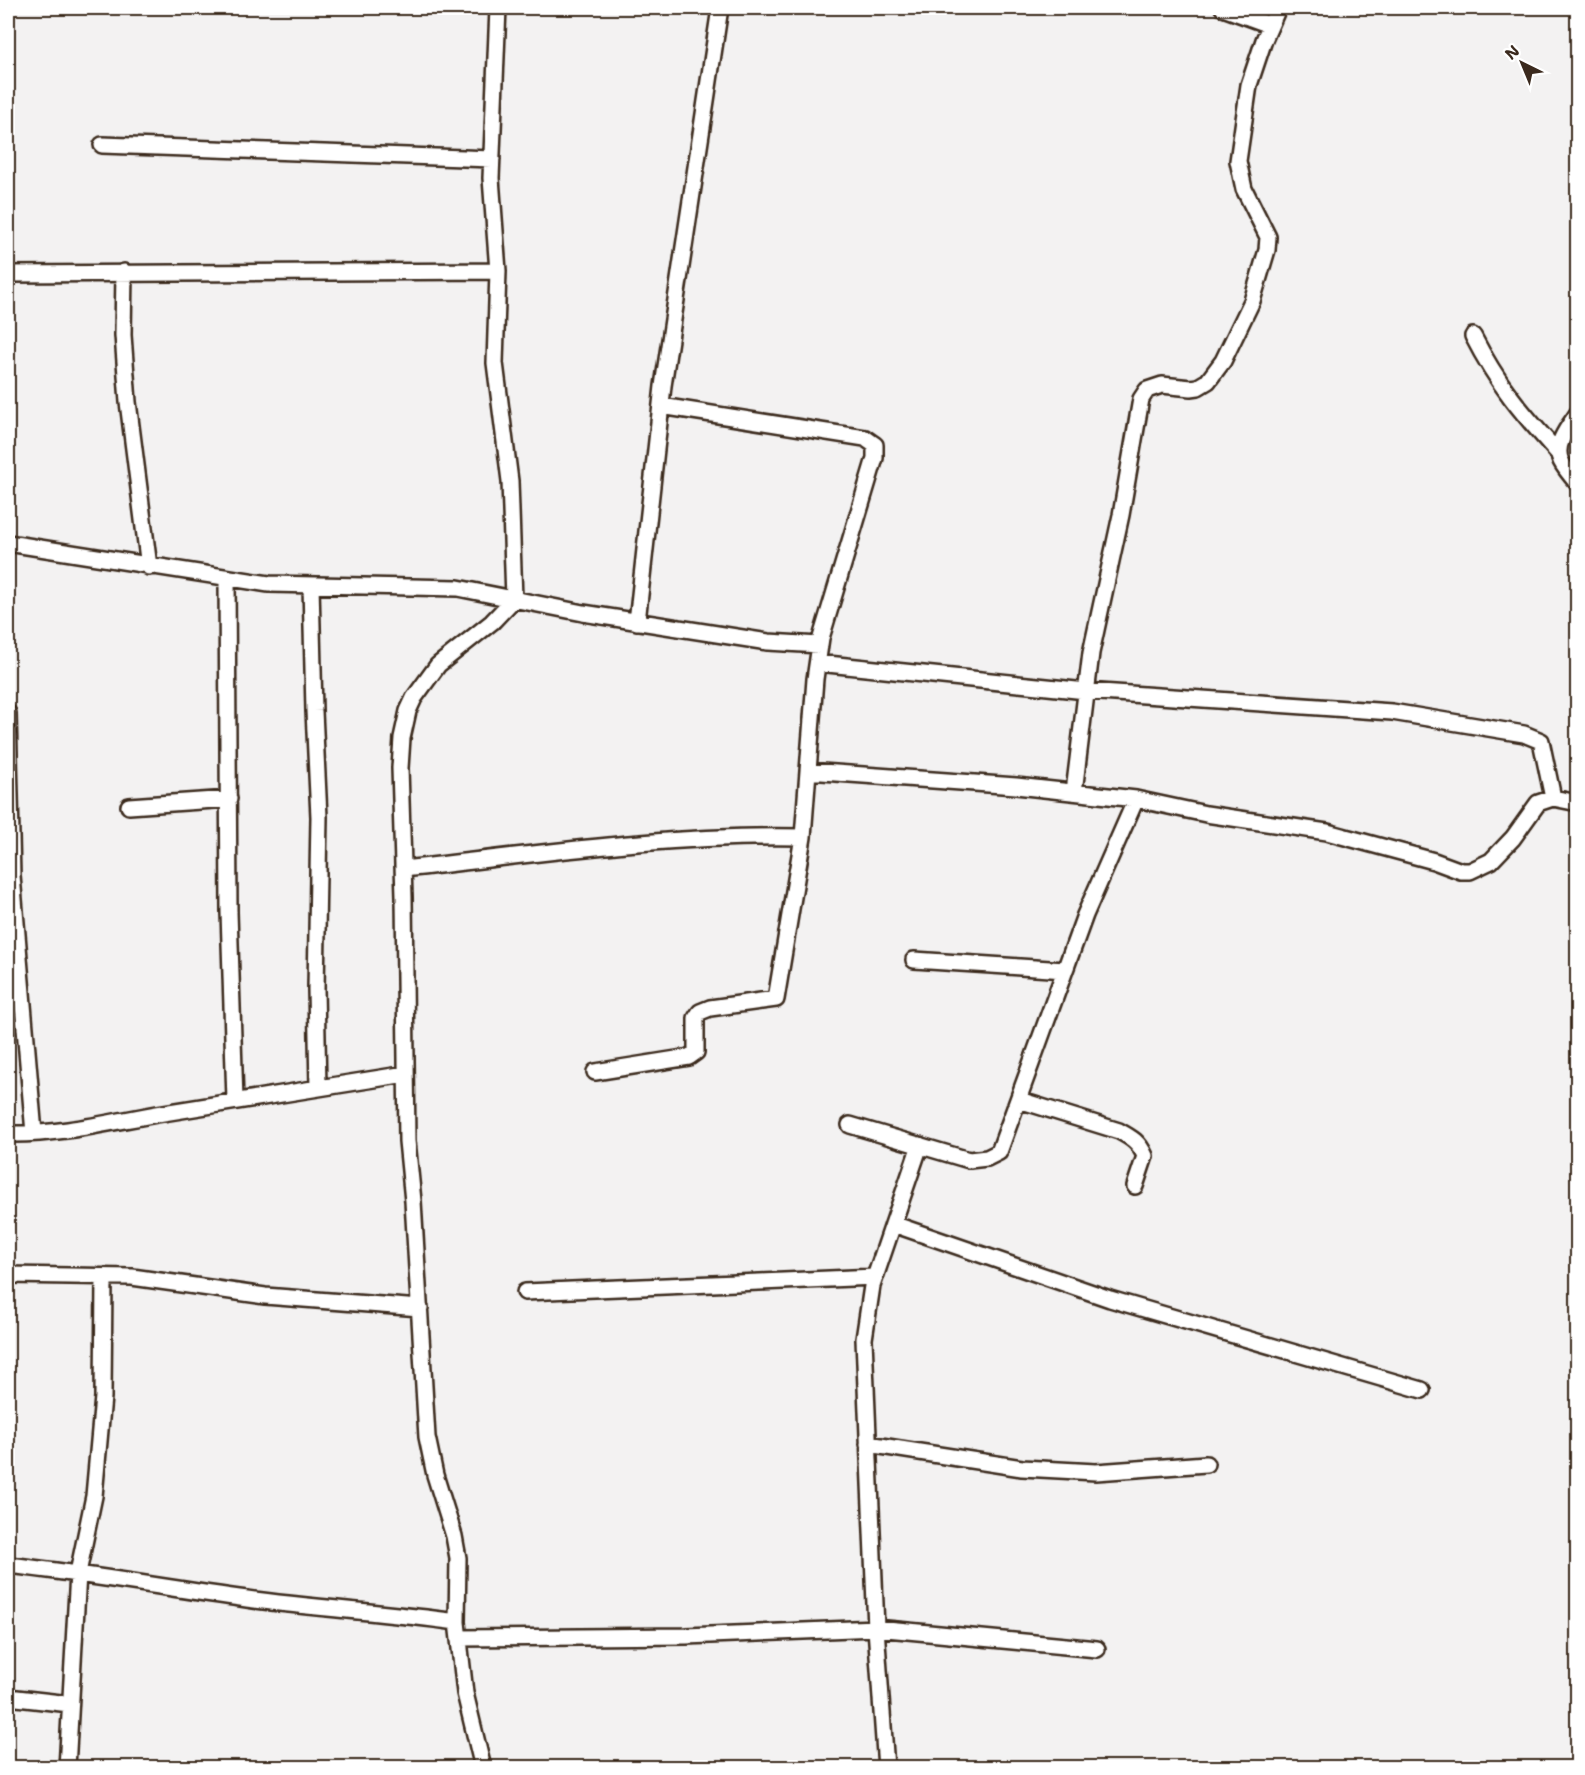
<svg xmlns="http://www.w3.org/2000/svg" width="1585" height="1775" viewBox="0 0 1585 1775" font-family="'Shantell Sans',sans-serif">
  <rect width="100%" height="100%" fill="#f3f2f2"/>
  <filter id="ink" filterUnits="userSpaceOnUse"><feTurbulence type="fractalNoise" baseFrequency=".0167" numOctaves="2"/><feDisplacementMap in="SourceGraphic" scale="12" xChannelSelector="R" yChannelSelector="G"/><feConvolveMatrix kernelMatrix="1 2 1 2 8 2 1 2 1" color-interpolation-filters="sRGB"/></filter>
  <g filter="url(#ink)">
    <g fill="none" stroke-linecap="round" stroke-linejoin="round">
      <defs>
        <path id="minor" d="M1223 8 1270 25
          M102 145 492 159
          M124 272 123 335 128 402 149 567
          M8 274 498 271
          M1473 336C1498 385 1522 413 1558 453
          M1578 413C1569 426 1553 445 1561 461 1565 469 1572 477 1578 484
          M8 543 269 584 458 588 583 613 768 642 820 645
          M227 578 229 912 235 1101
          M311 585 314 711 319 817 316 989 318 1088
          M637 622 663 386 720 8
          M818 663 1086 691 1392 712 1524 734 1541 741 1553 798
          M8 713 12 876 34 1133
          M808 771 1016 786 1136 799 1206 814 1327 832 1434 861 1461 871H1470L1491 861 1513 838 1538 803 1553 798 1578 803
          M1074 792 1091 653 1121 515 1141 399 1147 390 1162 385 1191 388 1198 387 1208 381 1223 361 1252 301 1267 250 1268 237 1244 189 1238 161 1249 85 1264 40 1278 8
          M129 806 229 799
          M404 869C536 854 670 834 803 837
          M914 960 1065 970
          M595 1072 689 1057 696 1052V1018L700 1012 710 1008 776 999 803 837 815 679 821 638 875 458V445L865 438 661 406
          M1019 1100 1119 1131C1132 1138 1139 1142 1145 1156L1135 1186
          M850 1125 969 1160 987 1158 999 1152 1085 915 1136 799
          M8 1134C58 1135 107 1123 157 1114 240 1101 323 1087 406 1074
          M893 1224 1110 1299 1422 1390
          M8 1275 132 1277 265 1296 420 1308
          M525 1292 875 1277
          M868 1444 1022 1468 1096 1472 1206 1464
          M8 1565C88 1574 167 1588 247 1599 317 1609 387 1612 457 1622
          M459 1638 686 1636 876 1628 1097 1649
          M8 1697 70 1704
          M67 1768 78 1573 94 1496 103 1397 104 1277
          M483 1768 465 1693 457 1622 458 1558 454 1536 435 1475 427 1437 413 1201 407 1141 404 897 400 768 402 738 408 711 414 698 438 665 492 622 514 599 510 481 495 363 498 271 491 178 498 8
          M886 1768 876 1628 864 1339 872 1286 920 1145"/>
      </defs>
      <!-- minor casing -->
      <use href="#minor" stroke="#3b2a1e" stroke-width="20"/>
      <!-- minor -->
      <use href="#minor" stroke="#fff" stroke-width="15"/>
    </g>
  </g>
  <!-- margin -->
  <rect width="1585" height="1775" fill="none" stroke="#fff" stroke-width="30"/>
  <rect x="15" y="15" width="1555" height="1745" fill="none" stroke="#3b2a1e" stroke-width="2" filter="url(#ink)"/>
  <!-- north arrow -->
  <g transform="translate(1522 63) rotate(317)" stroke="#ffffff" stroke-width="4.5" paint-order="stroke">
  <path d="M0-4.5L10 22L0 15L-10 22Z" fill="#3b2a1e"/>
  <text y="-9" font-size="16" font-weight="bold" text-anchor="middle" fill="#3b2a1e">N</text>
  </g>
</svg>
